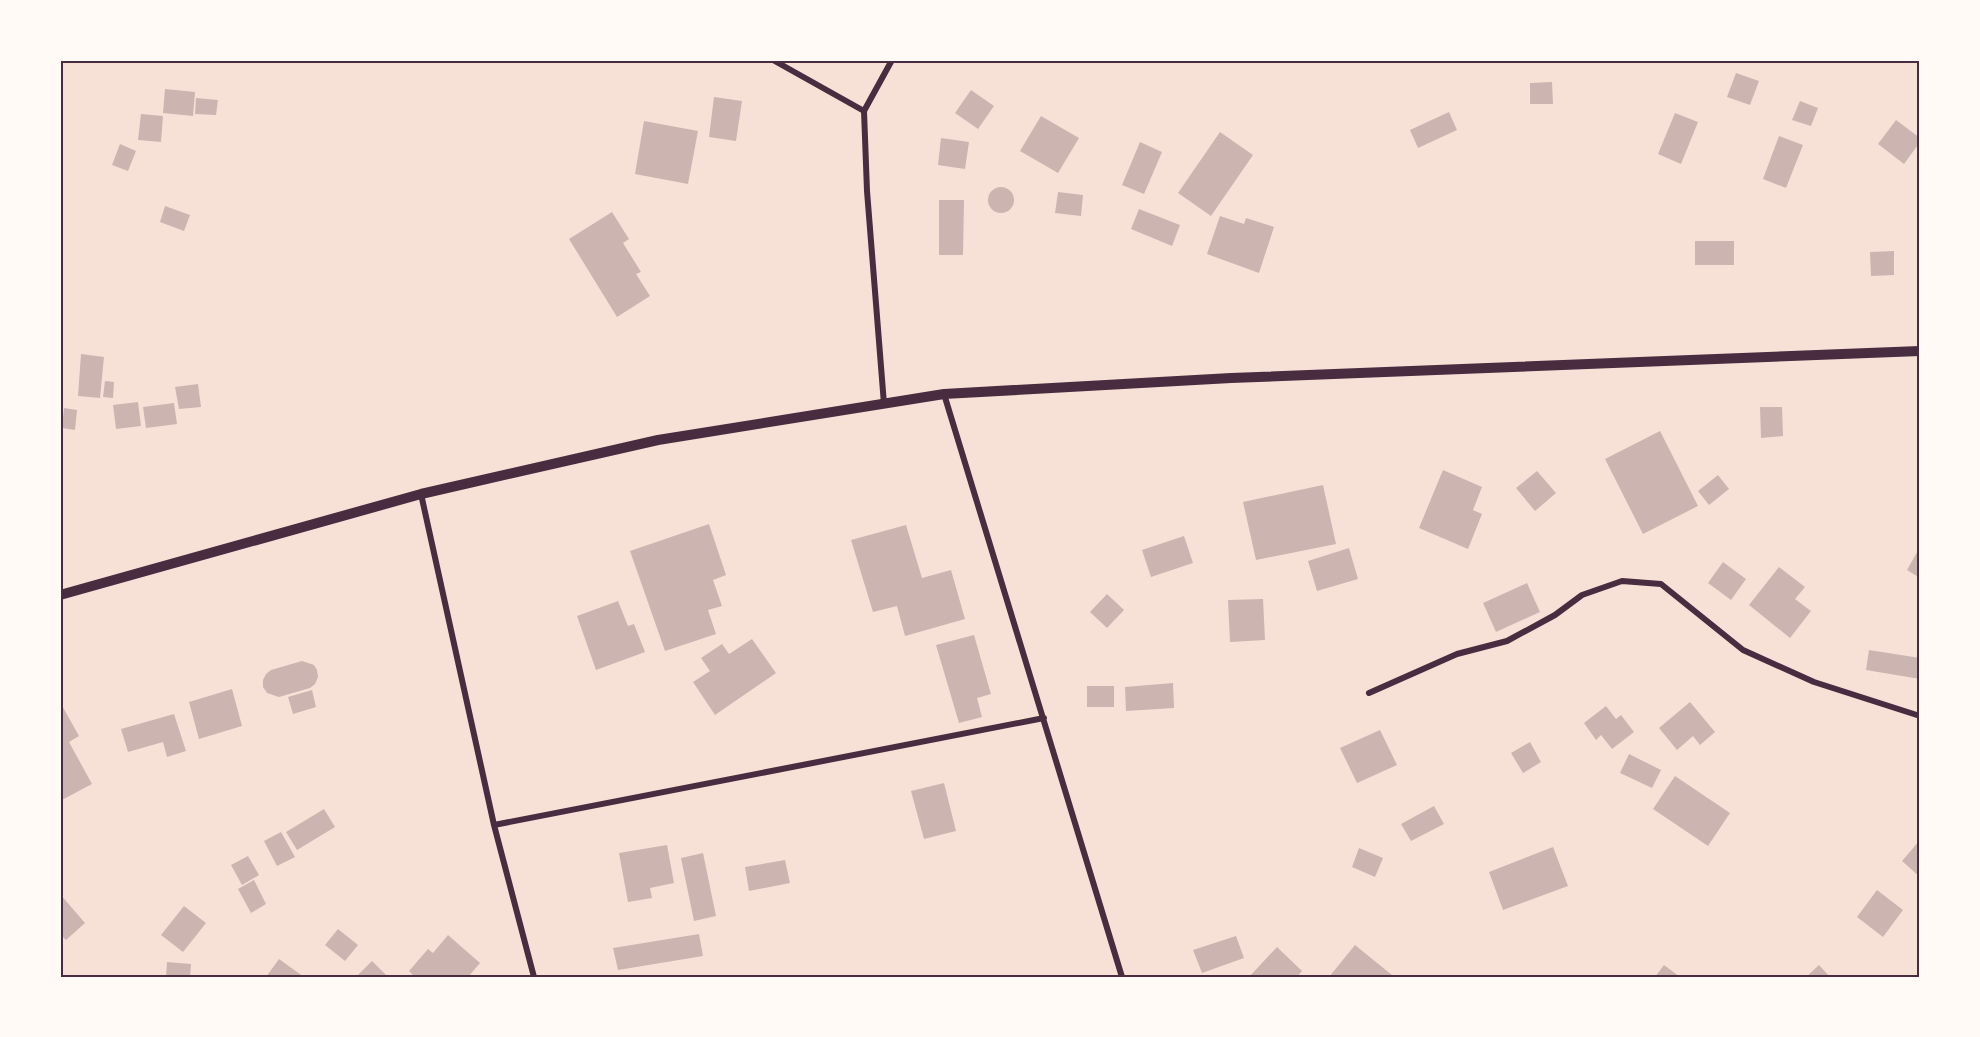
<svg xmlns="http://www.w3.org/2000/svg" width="1980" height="1037" viewBox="0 0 1980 1037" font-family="'Varela Round',sans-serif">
  <rect width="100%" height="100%" fill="#f7e1d7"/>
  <!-- building -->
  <path fill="#ccb4b1" d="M1736 73 1759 81 1750 105 1727 97Z
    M1552 82 1553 104H1530V83Z
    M165 89 195 92 193 116 163 113Z
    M971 90 994 106 978 129 955 113Z
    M714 97 742 101 736 141 709 137Z
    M196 98 218 100 216 115 195 114Z
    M1800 101 1818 108 1811 126 1792 120Z
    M1449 112 1457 130 1418 148 1410 130Z
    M1675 113 1698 122 1681 164 1658 154Z
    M141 114 163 116 161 142 138 140Z
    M1041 116 1079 138 1058 173 1020 151Z
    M1896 120 1920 138V142L1904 164 1878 144Z
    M644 121 698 131 688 184 635 174Z
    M1220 132 1253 155 1211 216 1178 193Z
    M1779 136 1803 145 1786 188 1763 179Z
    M941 138 969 142 965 169 938 165Z
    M1140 142 1162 152 1144 194 1122 185Z
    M120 144 136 151 128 171 112 165Z
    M988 200a13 13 0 1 1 26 0a13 13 0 1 1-26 0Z
    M1058 192 1083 195 1081 216 1055 213Z
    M939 200H964L963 255H939Z
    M165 206 190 215 184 231 160 222Z
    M1139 209 1180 225 1172 246 1131 229Z
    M612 212 629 239 623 243 641 272 636 274 650 296 617 317 569 239Z
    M1220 216 1244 224 1246 218 1274 227 1259 273 1207 254Z
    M1695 241H1734V265H1695Z
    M1894 251V275L1871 276 1870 252Z
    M81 354 104 357 100 398 78 396Z
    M105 381 114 382 113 398 103 397Z
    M198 384 201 407 179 409 175 387Z
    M138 402 141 426 116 429 113 405Z
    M174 403 177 424 146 428 143 407Z
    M1760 407H1782L1783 436 1761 438Z
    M64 408 77 410 75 430 62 428Z
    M1660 431 1698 506 1643 534 1605 459Z
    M1443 470 1482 487 1473 510 1482 514 1468 549 1419 528Z
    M1537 471 1556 493 1535 511 1516 488Z
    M1718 475 1729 489 1709 505 1698 491Z
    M1323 485 1336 544 1256 560 1243 502Z
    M709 524 726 575 713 580 722 606 708 610 716 634 665 651 630 551Z
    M906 525 922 578 951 570 965 619 905 636 897 606 873 612 851 540Z
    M1184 536 1193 563 1151 577 1142 550Z
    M1920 547V578L1907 570Z
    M1349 548 1358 579 1317 591 1308 561Z
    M1723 562 1746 579 1731 600 1708 583Z
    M1779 567 1805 587 1795 599 1811 611 1790 638 1749 605Z
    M1527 583 1540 612 1496 632 1483 603Z
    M1107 594 1124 610 1107 628 1090 612Z
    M1263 599 1265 640 1230 642 1228 600Z
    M618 601 628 626 634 624 645 652 596 670 577 616Z
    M974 635 991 694 977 698 982 717 959 723 936 645Z
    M752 639 776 673 715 715 693 682 710 671 701 658 722 644 729 654Z
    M1869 650 1920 658V679L1866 670Z
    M302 661 314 665 317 670 318 677 315 684 310 688 279 697 267 693 263 687V680L266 674 271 670Z
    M1173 683 1174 708 1126 711 1125 687Z
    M1087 686H1114V707H1087Z
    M232 689 242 726 199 739 189 702Z
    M312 690 316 707 293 714 288 697Z
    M60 702 79 736 69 742 92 784 60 801Z
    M1690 702 1715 732 1700 745 1693 736 1677 750 1659 728Z
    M1606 706 1616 719 1621 715 1634 732 1612 749 1601 735 1596 740 1584 723Z
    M174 714 186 751 167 757 163 742 128 752 121 729Z
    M1380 730 1397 765 1357 783 1340 748Z
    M1530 742 1541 762 1523 773 1511 753Z
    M1629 754 1661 770 1652 788 1620 773Z
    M1675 776 1730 813 1708 846 1653 809Z
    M944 783 956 831 924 839 911 791Z
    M1434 806 1444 824 1411 841 1401 824Z
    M324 809 335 827 297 850 286 832Z
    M281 832 295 857 277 866 264 841Z
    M1920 840V877L1902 861Z
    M667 845 674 883 650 888 652 898 628 902 619 853Z
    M1553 847 1568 886 1503 910 1489 872Z
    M1359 848 1383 858 1375 877 1352 867Z
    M703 853 716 916 694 921 681 858Z
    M248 856 259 875 242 885 231 865Z
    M785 860 790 883 749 891 745 867Z
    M254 880 266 904 251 913 238 889Z
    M1877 890 1903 910 1883 937 1857 917Z
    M60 894 85 923 66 940 60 934Z
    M184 906 206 923 183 952 161 935Z
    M338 929 358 945 345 961 325 945Z
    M699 934 703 956 618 970 613 948Z
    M448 935 480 963 468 977H415L409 971 428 949 433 953Z
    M1236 936 1244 958 1202 973 1193 950Z
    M1355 945 1392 975 1390 977H1329Z
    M1277 947 1302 971 1297 977H1249Z
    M279 959 304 977H266Z
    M372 961 388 977H356Z
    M167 962 191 964 190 977H166Z
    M1664 965 1680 977H1655Z
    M1819 965 1830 977H1806Z"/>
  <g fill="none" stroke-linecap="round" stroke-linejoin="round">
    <!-- minor -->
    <path stroke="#4a2c40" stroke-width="6" d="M773 60 864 111 867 191 884 404
      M864 111 892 60
      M944 394 1122 977
      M421 494 494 825 534 977
      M1369 693 1457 654 1507 641 1555 615 1582 595 1622 581 1661 584 1743 650 1814 682 1920 716
      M494 825 1044 718"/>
    <!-- tertiary -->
    <path stroke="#4a2c40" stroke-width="10" d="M60 595 421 494 658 440 944 394 1231 378 1920 351"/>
  </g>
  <!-- border -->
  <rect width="1980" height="1037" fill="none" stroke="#fffaf5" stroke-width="123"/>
  <rect x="62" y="62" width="1856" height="914" fill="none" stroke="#4a2c40" stroke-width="2"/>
</svg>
